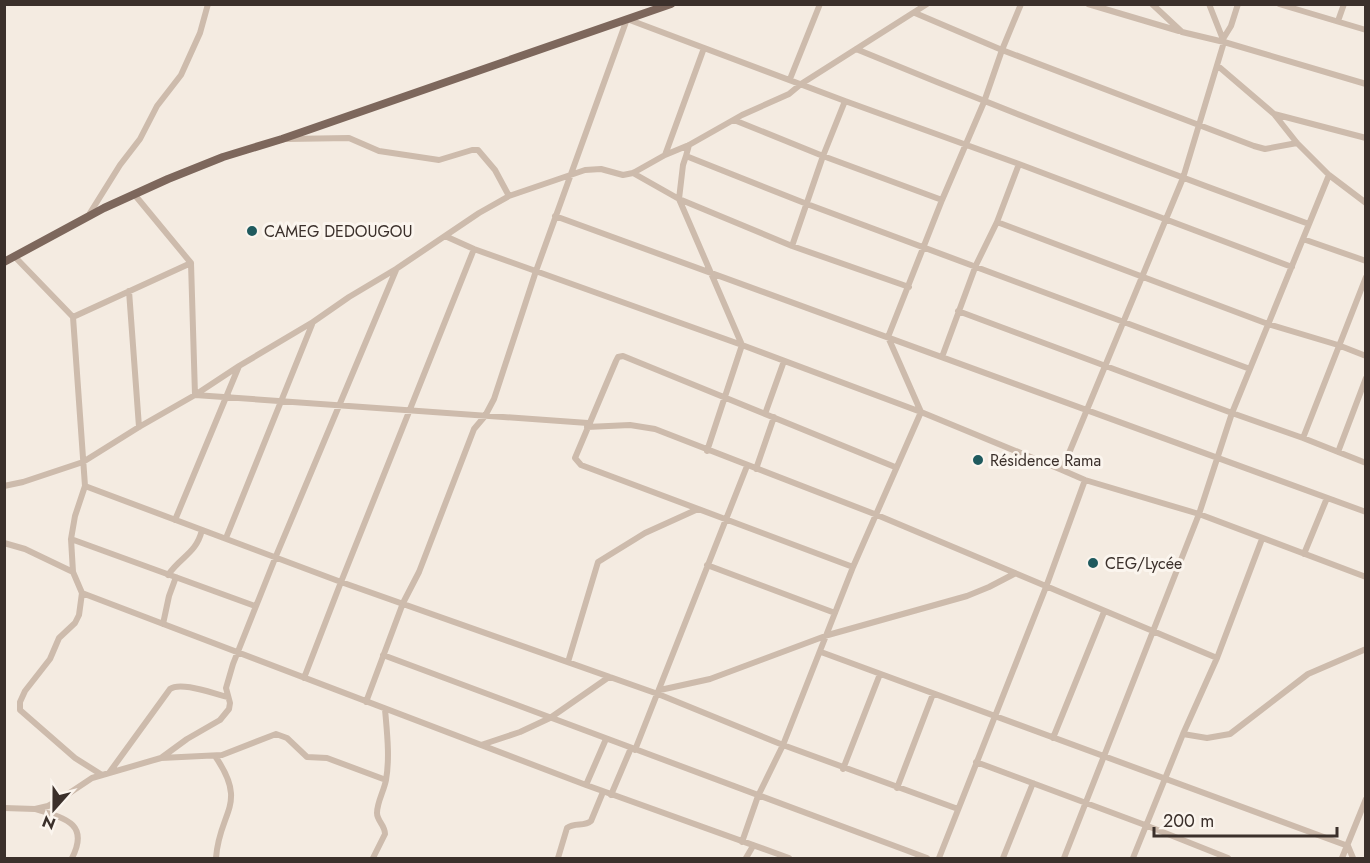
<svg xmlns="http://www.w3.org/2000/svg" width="1370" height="863" viewBox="0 0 1370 863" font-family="Jost,sans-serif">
  <rect width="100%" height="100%" fill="#f4ebe1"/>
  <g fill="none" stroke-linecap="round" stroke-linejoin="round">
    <!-- minor -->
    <path stroke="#cdbbac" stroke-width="6" d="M1021 4 1002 50 984 102 942 200 888 337 921 412 1062 470 1183 178 1224 42 1209 4
      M1088 4 1179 31
      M1152 4 1182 32 1224 42 1366 84
      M1279 4 1366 30
      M915 13 1002 50 1254 146 1265 149 1297 143
      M1338 21 1344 4
      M1223 39 1231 26 1238 4
      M856 49C1006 111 1157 169 1309 224
      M790 79 820 4
      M1274 114 1366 138
      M734 120 823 156 942 200
      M287 139 349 138 379 151 439 160 472 150H478L495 170 509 196
      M689 145 686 156 807 204 1250 369
      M665 155 704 48
      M686 156 683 165 679 199 792 246 909 287
      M1329 175 1366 203
      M134 194 191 263 195 395 588 423
      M90 213 120 165 140 139 157 106 181 75 200 33 208 4
      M555 216 1366 512
      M997 222 1268 324 1338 345 1366 356
      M445 236 474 249 742 345 707 451
      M1303 239 1366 261
      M792 246 823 156 845 101
      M14 256 73 317 85 486 75 516 71 539 73 572 82 593 586 785 789 858
      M129 291 139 427
      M958 311 1232 413 1303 438 1366 463
      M73 317 191 263
      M942 357 976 265 997 222 1019 164
      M765 414 784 361
      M587 427 630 425 655 429 877 515 1217 658
      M1303 438 1366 277
      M1338 452 1366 378
      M756 469 774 417
      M1062 470 1085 480 1199 514 1232 413 1329 175 1297 143 1274 114 1218 66
      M4 486 23 482 83 462 139 427 195 395 239 366 313 322 349 297 396 269 479 213 509 196 585 170 601 169 623 175 633 173 665 155 689 145 742 115 789 94 801 84 927 4
      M85 486 341 582 658 694 783 745 853 567 921 412 742 345 679 199 633 173
      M175 520 239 366
      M226 538 313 322
      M71 539 255 606
      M4 543 25 549 73 572
      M1304 554 1327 498
      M707 565 835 613
      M853 567 581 465 575 458 616 361 618 357 623 356 895 467
      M168 575C181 556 196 554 202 530
      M82 593 79 615 75 623 59 638 50 659 25 691 20 702V710L75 758 102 775
      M163 624 169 596 176 577
      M821 652 1348 846 1353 858
      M383 655 927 858
      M568 662 598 562 645 533 698 509
      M304 678 341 582 474 249
      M660 690 710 679 828 635 967 596 989 587 1014 574
      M366 702 403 603 419 572 474 429 485 416 494 399 536 271 627 19 845 101 1019 164 1292 267
      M1183 734 1207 738 1230 734 1308 674 1366 649
      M1053 738 1104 612
      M481 745 520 732 550 718 609 677
      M635 750 747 466
      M215 756C249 805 219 811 216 858
      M161 758 187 739 220 720 229 709 230 703 226 688 233 664 276 556 396 270
      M976 762 1145 825 1228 858
      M843 769 880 674
      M109 773 170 689C181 681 214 694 228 697
      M586 785 606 739
      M897 788 933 694
      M611 795 631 748
      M4 808 35 809 48 806 59 800 92 778 161 758 222 755 276 734 287 738 307 757 327 758 386 780
      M35 809C64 818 90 823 72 858
      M742 842 758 796 783 745 958 809
      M373 858 385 834C385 825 377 821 377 813 377 802 384 791 386 780 390 757 387 733 385 709
      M558 858 567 828C575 822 584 827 591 821L603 792
      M746 858 753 846
      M939 858 1046 587 1085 480
      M1003 858 1033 783
      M1064 858 1199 514 1366 577
      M1133 858 1183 734 1217 658 1262 539
      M1342 858 1366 799"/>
    <!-- major -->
    <path stroke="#7d675c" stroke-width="8" d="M4 262 104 208 168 179 223 157 282 139 671 4"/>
  </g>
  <!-- markers -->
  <g fill="#1f5a5e" stroke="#fbf5ee" stroke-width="2">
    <circle cx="252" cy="231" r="6"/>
    <circle cx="978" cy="460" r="6"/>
    <circle cx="1093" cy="563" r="6"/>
  </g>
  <g text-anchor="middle" stroke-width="6" stroke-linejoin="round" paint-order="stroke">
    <!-- poi labels -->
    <g font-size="16" fill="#3b302b" stroke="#fbf5ee" text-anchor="start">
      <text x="264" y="237">CAMEG DEDOUGOU</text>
      <text x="990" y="466">Résidence Rama</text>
      <text x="1105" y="569">CEG/Lycée</text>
    </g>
  </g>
  <!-- border -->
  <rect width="1370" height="863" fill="none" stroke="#3b302b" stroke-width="12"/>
  <!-- north arrow -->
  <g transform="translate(54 809) rotate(201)" stroke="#fbf5ee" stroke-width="4.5" paint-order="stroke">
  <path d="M0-4.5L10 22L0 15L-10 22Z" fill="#3b302b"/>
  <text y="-9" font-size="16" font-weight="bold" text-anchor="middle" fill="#3b302b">N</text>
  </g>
  <!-- scale -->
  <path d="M1154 827v9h183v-9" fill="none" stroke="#3b302b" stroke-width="3"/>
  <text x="1163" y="827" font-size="18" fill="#3b302b" stroke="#fbf5ee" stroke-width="4.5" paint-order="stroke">200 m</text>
</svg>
